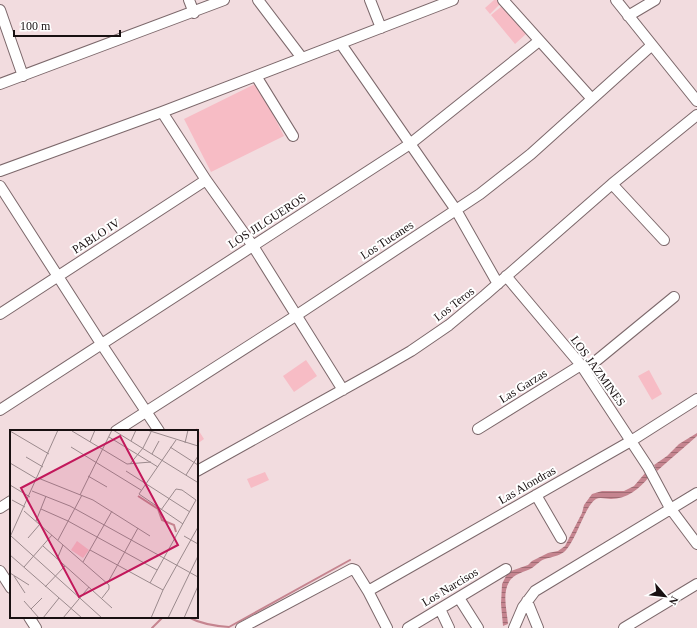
<svg xmlns="http://www.w3.org/2000/svg" width="697" height="628" viewBox="0 0 697 628" font-family="Georgia,serif">
  <defs>
    <pattern id="water-rules" width="6" height="5" patternUnits="userSpaceOnUse"><rect width="6" height="5" fill="#c5848f"/><path d="M0 2.5h6" fill="none" stroke="#9f6b73"/></pattern>
  </defs>
  <rect width="100%" height="100%" fill="#f2dcdf"/>
  <!-- pitch -->
  <path fill="#f7bcc5" d="M494 0H497L500 4 490 14 485 8Z
    M502 6 526 34 515 44 491 15Z
    M257 83 284 136 211 172 184 119Z
    M306 360 317 376 294 392 283 376Z
    M649 370 662 394 652 400 638 376Z
    M197 428 204 439 197 444V431H193Z
    M265 472 269 480 251 488 247 479Z"/>
  <!-- water -->
  <path fill="url(#water-rules)" d="M697 433V436C684 448 670 459 657 471L654 465 667 456 679 444Z
    M646 472 649 477C639 489 627 499 611 499 606 499 600 497 596 499 585 505 576 542 564 552 559 556 551 557 545 559 539 561 537 565 532 568 525 572 513 574 509 582 502 594 507 611 508 624L503 626 501 604 502 584 507 574 511 571 528 565 532 561 548 553 558 551 565 546 582 513 584 505 592 494 602 491H624L634 486Z"/>
  <g fill="none" stroke-linecap="round" stroke-linejoin="round">
    <!-- stream -->
    <path stroke="#c5848f" stroke-width="2" d="M188 617C201 624 214 626 229 627L350 560
      M152 628 163 617"/>
    <defs>
      <path id="minor" d="M189 0 194 13
        M258 0 302 58
        M370 0 381 28
        M503 0 592 99
        M616 0 697 101
        M0 10 23 76
        M628 16 655 0
        M341 44 456 210 498 284
        M256 76 293 136
        M0 84 224 0
        M162 112 206 180 253 246 343 390
        M0 171 162 112 453 0
        M612 184 664 240
        M0 186 102 345 159 431
        M506 276 581 365 648 467 670 508 697 544
        M0 314 206 180
        M585 370 674 297
        M0 410 410 144 539 41
        M478 429 581 365
        M116 431 297 315 480 194 531 154 652 45
        M197 471 380 369 411 351 449 325 485 295 612 184 697 115
        M536 495 561 538
        M0 508 11 501
        M0 571 11 588
        M368 591 631 441 697 399
        M459 598 478 628
        M527 601 538 628
        M440 609 449 628
        M29 617 36 628
        M241 628 352 569 355 570 368 591 387 628
        M408 628 506 569
        M514 628 523 607 535 591 697 493
        M624 628 697 584"/>
    </defs>
    <!-- minor casing -->
    <use href="#minor" stroke="#7c686b" stroke-width="12"/>
    <!-- minor -->
    <use href="#minor" stroke="#fff" stroke-width="10"/>
  </g>
  <g text-anchor="middle" stroke-width="4" stroke-linejoin="round" paint-order="stroke">
    <!-- street labels -->
    <g font-size="12" fill="#181011" stroke="#fff">
      <text transform="translate(267 221) rotate(-33)" y="4">LOS JILGUEROS</text>
      <text transform="translate(96 236) rotate(-33)" y="4">PABLO IV</text>
      <text transform="translate(387 240) rotate(-33)" y="4">Los Tucanes</text>
      <text transform="translate(454 304) rotate(-38)" y="4">Los Teros</text>
      <text transform="translate(598 371) rotate(54)" y="4">LOS JAZMINES</text>
      <text transform="translate(523 386) rotate(-32)" y="4">Las Garzas</text>
      <text transform="translate(527 485) rotate(-30)" y="4">Las Alondras</text>
      <text transform="translate(450 587) rotate(-31)" y="4">Los Narcisos</text>
    </g>
  </g>
  <!-- overview -->
  <g transform="translate(10 430)">
    <rect width="188" height="188" fill="#f2dcdf"/>
    <path d="M67 111 79 120 73 128 61 120Z" fill="#f7bcc5"/>
    <path fill="none" stroke="#c5848f" stroke-width="2" d="M128 66 148 79 152 90 164 95 166 102"/>
    <path fill="none" stroke="#9b8a8d" stroke-width="1" d="M103 0 187 52M137 0 188 16M0 1 39 24M62 1 117 34 141 32M99 7 148 37M166 10 129 64 173 94M121 11 126 0M80 12 85 0M175 13 178 0M61 17 131 60M160 17 188 35M142 24 149 11M16 27 33 37M0 33 27 49M120 34 133 18 141 2M116 41 180 82M176 45 188 26M78 46 97 57M28 48 83 70 140 106M0 55 20 67M22 61 60 76 188 147M70 65 102 0M2 70 15 77M31 79 58 91 147 140M14 81 99 155V159L92 168M26 91 36 66M1 106 92 188M174 106 188 114M0 107 48 0M18 108 30 94M48 110 72 65M33 116 102 178M80 120 153 160M0 125 72 188M47 129 53 115M73 132 102 81M14 137 42 105M0 143 19 155M4 146 15 163M140 153 186 70 172 60 166 59 151 80M97 154 128 98M35 157 55 136M14 171 29 188M21 179 32 168M33 188 49 168M53 188 79 157M141 188 153 160 188 97M158 188 188 126M174 188 188 156"/>
    <path fill="#c2185b" fill-opacity="0.15" stroke="#c2185b" stroke-width="2" d="M110 6 168 115 69 167 11 58Z"/>
    <rect width="188" height="188" fill="none" stroke="#181011" stroke-width="2"/>
  </g>
  <!-- north arrow -->
  <g transform="translate(665 596) rotate(118)" stroke="#ffffff" stroke-width="3" paint-order="stroke">
  <path d="M0-3L7 15L0 10L-7 15Z" fill="#181011"/>
  <text y="-6" font-size="11" font-weight="bold" text-anchor="middle" fill="#181011">N</text>
  </g>
  <!-- scale -->
  <path d="M14 30v6h106v-6" fill="none" stroke="#181011" stroke-width="2"/>
  <text x="20" y="30" font-size="12" fill="#181011" stroke="#ffffff" stroke-width="3" paint-order="stroke">100 m</text>
</svg>
